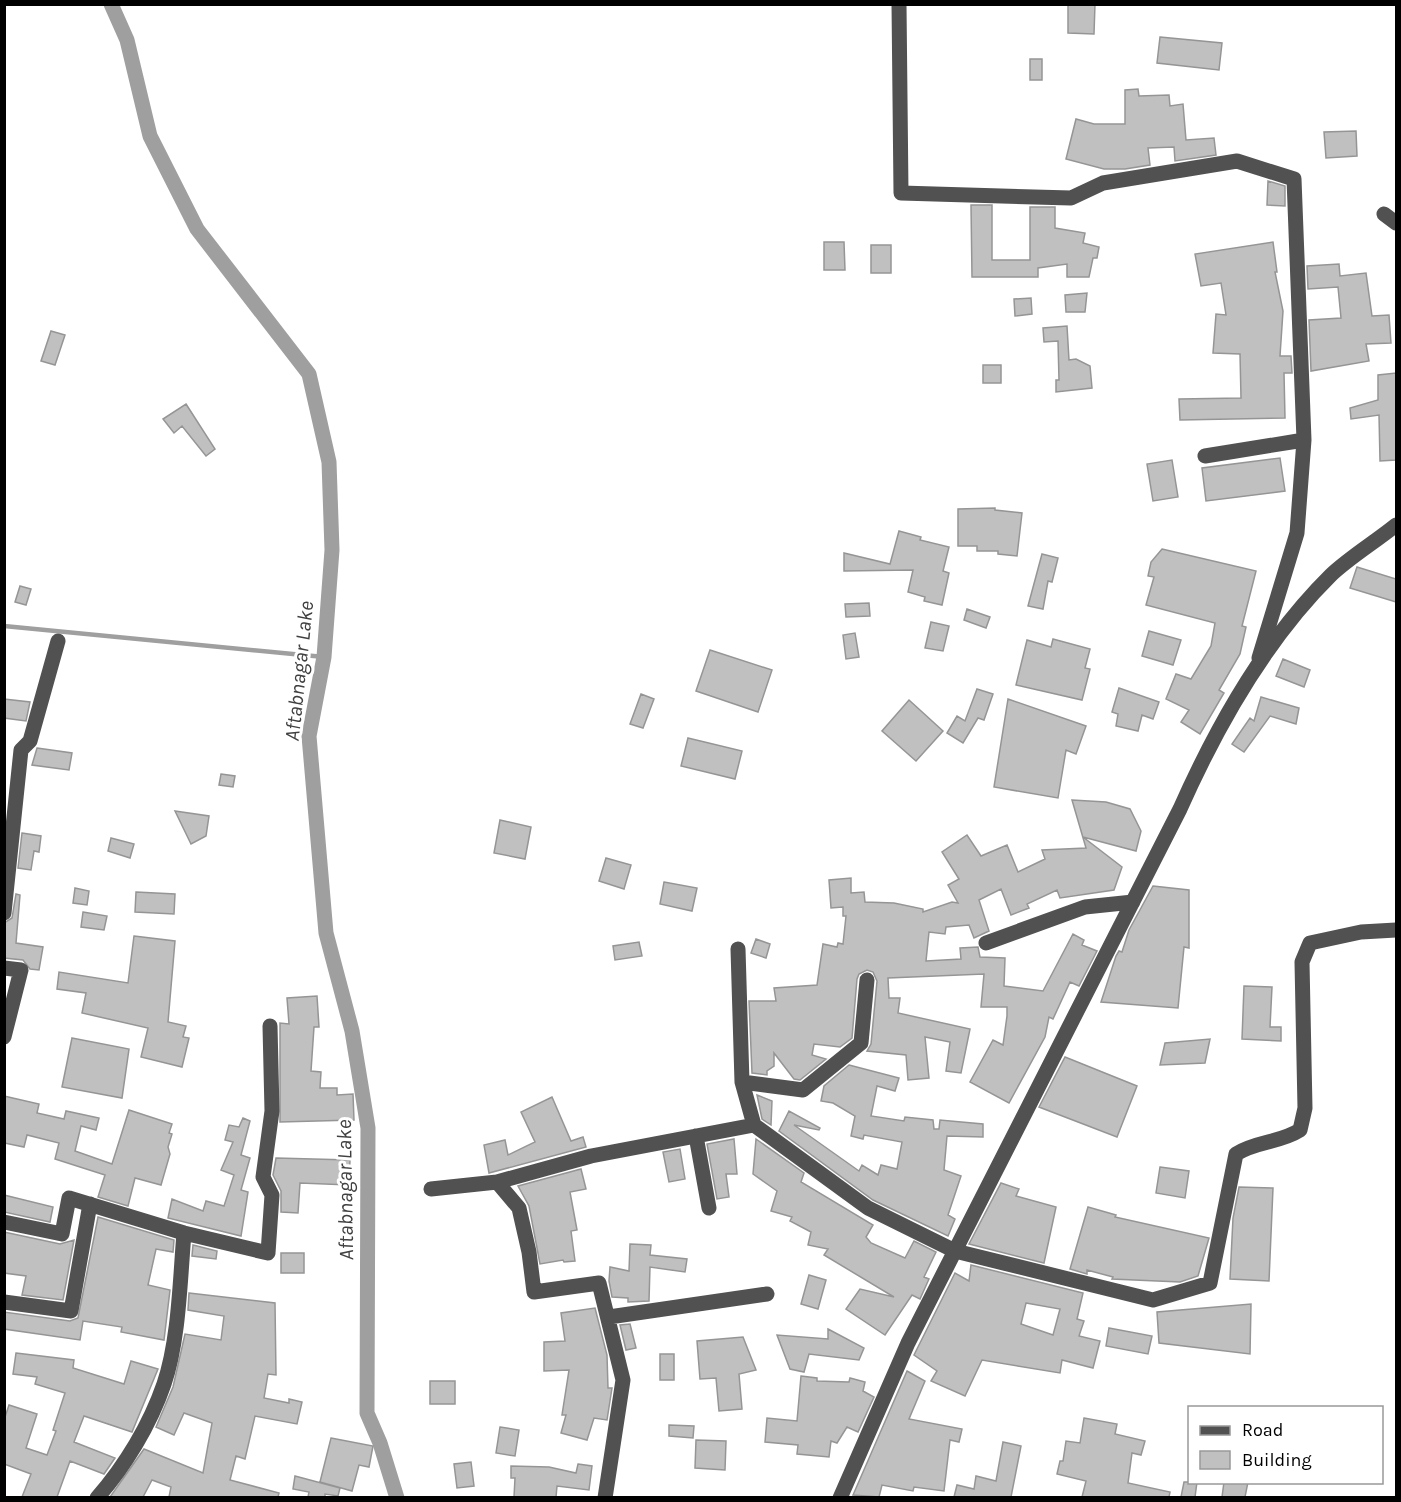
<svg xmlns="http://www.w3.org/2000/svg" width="1401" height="1502" viewBox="0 0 1401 1502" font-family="Karla,sans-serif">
  <rect width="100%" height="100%" fill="#fff"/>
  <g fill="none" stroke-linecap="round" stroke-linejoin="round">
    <!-- stream -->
    <path stroke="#9f9f9f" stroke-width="4.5" d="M4 626 324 657"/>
    <!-- canal -->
    <path stroke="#9f9f9f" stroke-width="15" d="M111 4 127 40 150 136 197 229 309 374 329 462 332 550 324 657 309 736 326 933 352 1031 368 1128 367 1413 380 1443 397 1498"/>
  </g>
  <!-- building -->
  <path fill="#c0c0c0" stroke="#959595" stroke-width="1.5" fill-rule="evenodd" d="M1068 4H1095L1094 34 1068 33Z
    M1160 37 1222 43 1219 70 1157 63Z
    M1030 59H1042V80H1030Z
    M1138 89 1139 96 1169 95 1170 106 1183 104 1186 140 1214 138 1216 155 1175 161 1174 147 1148 148 1150 165 1125 169H1104L1066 159 1076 119 1094 124H1125V90Z
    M1356 131 1357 156 1326 158 1324 132Z
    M1268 181 1285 186V206L1267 205Z
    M971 205H992V260H1030V207H1055V228L1085 233 1083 243 1099 247 1097 258H1093L1089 277H1067V264L1038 268V277H972Z
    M824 242H844L845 270H824Z
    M1273 242 1277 272H1275L1283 311 1280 356H1291L1292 373H1284L1285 418 1180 420 1179 399 1241 398 1240 354 1213 353 1216 314 1226 315 1221 283 1201 286 1195 254Z
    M871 245H891V273H871Z
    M1339 264 1340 276 1366 273 1372 316 1389 315 1391 343 1366 344 1369 361 1311 371 1309 320 1341 318 1338 287 1308 289 1307 266Z
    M1087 293 1085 312H1066L1065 295Z
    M1031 298 1032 314 1015 316 1014 299Z
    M1067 326 1069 360 1076 359 1090 366 1092 388 1056 392V380H1059L1058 341 1044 342 1043 328Z
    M51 331 65 335 55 365 41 361Z
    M983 365H1001V383H983Z
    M1396 373V460L1380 461 1379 415 1351 419 1350 408 1378 400V375Z
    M186 404 215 449 206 456 182 426 174 433 163 419Z
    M1280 458 1285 491 1206 501 1202 468Z
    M1172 460 1178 497 1153 501 1147 464Z
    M995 508V510L1022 513 1017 556 998 554V551H977V546H958V509Z
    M899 531 921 537 920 540 949 547 943 571 949 573 942 605 924 601 925 597 908 592 913 570 844 571V553L890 564Z
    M1162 549 1256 571 1242 626 1246 627 1240 654 1219 690 1224 693 1200 734 1181 722 1189 710 1166 699 1176 674 1191 679 1211 646 1215 623 1146 605 1154 577 1148 576 1151 562Z
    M1042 554 1058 558 1052 582 1048 581 1043 609 1028 606Z
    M1357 567 1396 579V602L1350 588Z
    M20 586 31 589 26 605 15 602Z
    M869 603 870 616 846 617 845 604Z
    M967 609 990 617 986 628 964 620Z
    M931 622 949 626 943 651 925 648Z
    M1149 631 1181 640 1173 665 1142 656Z
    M855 633 859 657 846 659 843 635Z
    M1053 639 1090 649 1085 668 1090 669 1082 700 1016 685 1027 640 1051 647Z
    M710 650 772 670 758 712 696 691Z
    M1283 659 1310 670 1304 687 1276 676Z
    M1119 688 1159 702 1153 719 1142 715 1138 731 1116 726 1118 714 1112 712Z
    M977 689 993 694 984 720 978 718 963 743 947 733 957 716 965 721Z
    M641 694 654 699 643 728 630 724Z
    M1261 697 1299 708 1296 724 1270 716 1244 752 1232 744 1250 718 1254 721Z
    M4 699 30 702 26 721 4 718Z
    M1008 699 1086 726 1076 754 1066 750 1058 798 994 787Z
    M909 700 943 731 916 761 882 731Z
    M688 738 742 751 735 779 681 766Z
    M37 748 72 753 69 770 32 765Z
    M221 774 235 776 233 787 219 785Z
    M1072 800 1106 802 1130 809 1141 831 1136 851 1083 837 1122 867 1114 890 1060 898 1057 890 1027 904 1029 908 1011 915 1001 889 979 900 989 931 974 938 969 925 946 927 945 934 929 932 926 961 961 959 960 948 978 947 980 957 1005 958 1004 986 1043 991 1073 934 1084 940 1082 945 1097 951 1079 986 1070 982 1053 1019 1049 1017 1045 1037 1009 1103 970 1082 993 1040 1003 1045 1007 1016V1007H981L984 974 888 978 889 998H900L898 1013 970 1029 961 1073 946 1071 950 1042 925 1037 929 1078 908 1080 906 1055 867 1051 871 1044 877 981 873 972 867 970 859 974 857 979 852 1038 840 1047 814 1044 812 1055 826 1059 800 1080 794 1079 774 1053V1066L767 1071V1075L752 1073 749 1001H776L774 988 817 985 823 944 837 947 838 943 843 944 846 916H843V907L831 908 829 880 851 878V893L864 892 865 902 894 903 923 909V912L952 902 958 903 948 885 959 879 942 852 967 835 981 856 1007 845 1018 872 1045 859 1042 850 1086 848Z
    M175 811 209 816 206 836 191 844Z
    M500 820 531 827 525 859 494 853Z
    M22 833 41 836 39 852 34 851 31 870 18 868Z
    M111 838 134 844 130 858 108 851Z
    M606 858 631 865 624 889 599 881Z
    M664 882 697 888 692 911 660 904Z
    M1153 886 1189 890V948L1184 947 1178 1008 1101 1002 1116 956 1119 951 1122 952 1129 930Z
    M75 888 89 891 87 905 73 903Z
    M136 892 175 894 174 914 135 912Z
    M16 894 20 895 16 943 43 947 39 970 30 969 23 960 4 958V923L12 918Z
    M83 912 107 916 104 930 81 927Z
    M134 936 175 941 168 1022 186 1026 183 1037 189 1038 182 1067 141 1057 148 1028 82 1013 86 993 57 989 59 972 128 983Z
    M756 939 770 944 766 958 751 953Z
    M639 942 642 956 615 960 613 946Z
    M1244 986 1272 987 1270 1027H1281V1041L1242 1039Z
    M317 996 319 1027H314L311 1071 321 1072 320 1088H337V1095L353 1094 354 1120 280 1122V1023L289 1024 287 998Z
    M72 1038 129 1049 122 1098 62 1087Z
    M1210 1039 1205 1063 1160 1065 1165 1043Z
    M1065 1057 1137 1086 1117 1137 1039 1107Z
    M849 1065 899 1078 895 1091 877 1086 871 1116 904 1121 905 1117 933 1120 934 1129H939L940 1120 983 1124V1137L947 1136 944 1170 961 1176 948 1215 955 1219 948 1236 873 1200 779 1131 789 1111 820 1128 819 1130 794 1125 859 1171 862 1165 878 1175 881 1165 897 1169 902 1142 864 1135 863 1139 851 1136 855 1116 833 1103 821 1101 824 1086Z
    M757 1095 772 1101 771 1125 762 1119Z
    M4 1096 39 1104 37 1113 64 1119 66 1111 99 1118 96 1130 81 1126 75 1151 112 1164 129 1110 172 1124 169 1133 172 1134 168 1147 170 1154 161 1185 135 1178 128 1206 98 1197 105 1175 55 1159 59 1143 27 1135 24 1147 4 1143Z
    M552 1097 571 1141 583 1137 586 1147 489 1173 484 1145 505 1140 508 1155 535 1142 521 1112Z
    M243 1118 250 1121 241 1155 250 1158 241 1190 248 1192 241 1236 168 1218 172 1199 203 1211 206 1201 224 1206 234 1175 221 1170 233 1142 225 1140 229 1125 239 1127Z
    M734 1139 737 1174H726L729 1197 717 1199 707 1144Z
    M756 1139 804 1173 801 1182 873 1225 866 1237 871 1243 905 1258 914 1241 936 1252 924 1277 929 1279 920 1299 912 1295 885 1335 846 1309 860 1289 894 1297 824 1255 828 1249 808 1245 811 1232 790 1221 792 1217 771 1211 777 1191 753 1174Z
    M680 1149 685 1179 669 1182 663 1152Z
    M276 1158 350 1160 349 1185 300 1183 298 1213 281 1212V1191L273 1175Z
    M1160 1167 1189 1171 1185 1198 1156 1193Z
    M581 1169 586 1189 570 1192 577 1230 571 1231 575 1261 564 1262 563 1260 540 1264 529 1206 518 1186Z
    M1001 1183 1019 1189 1016 1196 1056 1207 1044 1263 969 1244Z
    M1239 1187 1273 1188 1269 1281 1230 1279 1233 1218Z
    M4 1195 53 1207 50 1222 4 1212Z
    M1088 1207 1116 1215 1115 1217 1209 1238 1198 1276 1180 1282 1112 1279 1113 1277 1087 1270V1274L1070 1269Z
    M98 1217 174 1240 173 1252 156 1249 148 1285 170 1290 164 1340 121 1332 122 1327 83 1321 80 1340 4 1329V1312L70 1321 78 1318Z
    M4 1232 60 1244 74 1240 63 1300 22 1295 26 1276 4 1273Z
    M630 1244 651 1245 650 1255 687 1259 685 1272 650 1267 649 1301 628 1302V1298L612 1297 609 1281 610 1267 629 1271Z
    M193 1245 217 1251 216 1259 192 1256Z
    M281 1253H304V1273H281Z
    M971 1265 1083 1293 1077 1319 1084 1321 1079 1336 1100 1341 1093 1368 1062 1360 1060 1373 982 1360 965 1396 931 1381 937 1371 914 1355 955 1273 969 1281ZM1026 1303 1060 1309 1053 1335 1021 1324Z
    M809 1275 826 1280 818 1309 801 1304Z
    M189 1293 275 1303 276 1375 268 1374 264 1398 289 1403V1399L302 1402 297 1424 255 1416 245 1459 236 1456 230 1480 279 1493 278 1497H169L171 1487 152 1480 143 1497H110L144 1449 203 1473 212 1423 184 1413 174 1435 156 1427 173 1387 185 1334 221 1340 224 1316 188 1310Z
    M1251 1304 1250 1354 1159 1343 1157 1312Z
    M595 1308 607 1355 608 1388H612L607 1420 594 1418 587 1440 561 1433 566 1415H562L569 1370 544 1371V1342L565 1341 561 1313Z
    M630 1324 636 1348 626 1350 620 1325Z
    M1109 1328 1152 1336 1148 1354 1106 1346Z
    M828 1329 864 1348 859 1360 809 1354 804 1372 790 1369 777 1335 828 1339Z
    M743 1337 756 1370 739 1374 742 1409 719 1411 716 1378 700 1379 697 1341Z
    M16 1353 74 1360 73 1368 124 1384 131 1361 158 1369 132 1432 84 1416 74 1442 115 1458 104 1474 70 1461 57 1497H22L31 1474 4 1464V1420L9 1405 37 1414 26 1448 47 1455 56 1431 53 1430 65 1393 35 1384 37 1377 13 1374Z
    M660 1354H674V1380H660Z
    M907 1371 925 1381 909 1419 962 1429 959 1442 950 1440 944 1491 914 1487 913 1491 882 1485 879 1497 853 1495Z
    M801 1376 817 1378V1381L849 1382 850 1378 865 1382 863 1391 874 1397 858 1432 847 1427 837 1443 831 1441 829 1457 797 1454 798 1445 765 1442 767 1418 797 1421Z
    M430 1381H455V1404H430Z
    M1084 1418 1117 1424 1115 1434 1145 1441 1141 1455 1132 1453 1128 1483 1170 1492 1169 1497H1082L1086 1481 1057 1474 1060 1461H1063L1066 1441 1080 1443Z
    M669 1425 694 1426 693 1438 669 1436Z
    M500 1427 519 1430 515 1456 496 1453Z
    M331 1438 373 1446 369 1467 359 1465 352 1491 320 1482Z
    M696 1440 726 1441 725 1470 695 1468Z
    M1003 1442 1021 1446 1011 1497H954L957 1485 974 1489 976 1476 996 1481Z
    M471 1462 474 1486 457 1488 454 1464Z
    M578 1464 592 1466 589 1490 557 1486 556 1497H514L515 1478H511V1466L549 1467 576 1473Z
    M295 1476 340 1488 338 1496 325 1494V1497H308L309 1492 293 1489Z
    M1184 1482H1197L1195 1497H1181Z
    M1224 1482H1248L1245 1497H1222Z"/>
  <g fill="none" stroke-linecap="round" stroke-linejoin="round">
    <!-- minor -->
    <path stroke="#515151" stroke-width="15" d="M899 4 901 193 1071 198 1103 183 1237 161 1294 179 1304 440 1297 533 1259 658
      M1384 214 1396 223
      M1205 456 1304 440
      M4 913 21 750 30 741 58 641
      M986 943 1085 907 1133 902
      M738 949 742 1082 754 1125 868 1208 955 1251 1153 1300 1210 1283 1236 1154C1256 1141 1280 1143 1300 1130L1305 1108 1302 962 1310 943 1361 932 1396 930
      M4 968 21 970 4 1037
      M742 1082 803 1090 861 1043 867 980
      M696 1136 709 1208
      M497 1182 519 1208 529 1252 534 1292 599 1283 623 1380 605 1498
      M431 1189 497 1182 591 1156 754 1125
      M4 1222 62 1234 69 1198 184 1233 268 1253 272 1195 263 1177 272 1111 270 1026
      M4 1302 71 1311 90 1204
      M609 1317 767 1294
      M97 1498C125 1466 150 1425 164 1384 179 1340 180 1280 184 1233
      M840 1498 908 1343 1180 809C1216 728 1267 638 1331 575 1350 557 1375 542 1396 525"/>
  </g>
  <g text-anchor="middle" stroke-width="6" stroke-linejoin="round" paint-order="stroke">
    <!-- water labels -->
    <g font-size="21" font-style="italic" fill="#404040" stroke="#fff">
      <text transform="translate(299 671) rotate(-84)" y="7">Aftabnagar Lake</text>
      <text transform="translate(345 1190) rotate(-91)" y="7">Aftabnagar Lake</text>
    </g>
  </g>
  <!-- border -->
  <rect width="1401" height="1502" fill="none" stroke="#000000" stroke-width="12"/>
  <!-- legend -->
  <rect x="1188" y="1406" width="195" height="78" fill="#ffffff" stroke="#999999" stroke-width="1.5"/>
  <rect x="1200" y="1426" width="30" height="9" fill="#515151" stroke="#999999" stroke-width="1.5"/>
  <text x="1242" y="1436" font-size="18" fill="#000000">Road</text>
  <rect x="1200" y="1451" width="30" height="18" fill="#c0c0c0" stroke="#999999" stroke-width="1.5"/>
  <text x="1242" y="1466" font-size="18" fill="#000000">Building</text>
</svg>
